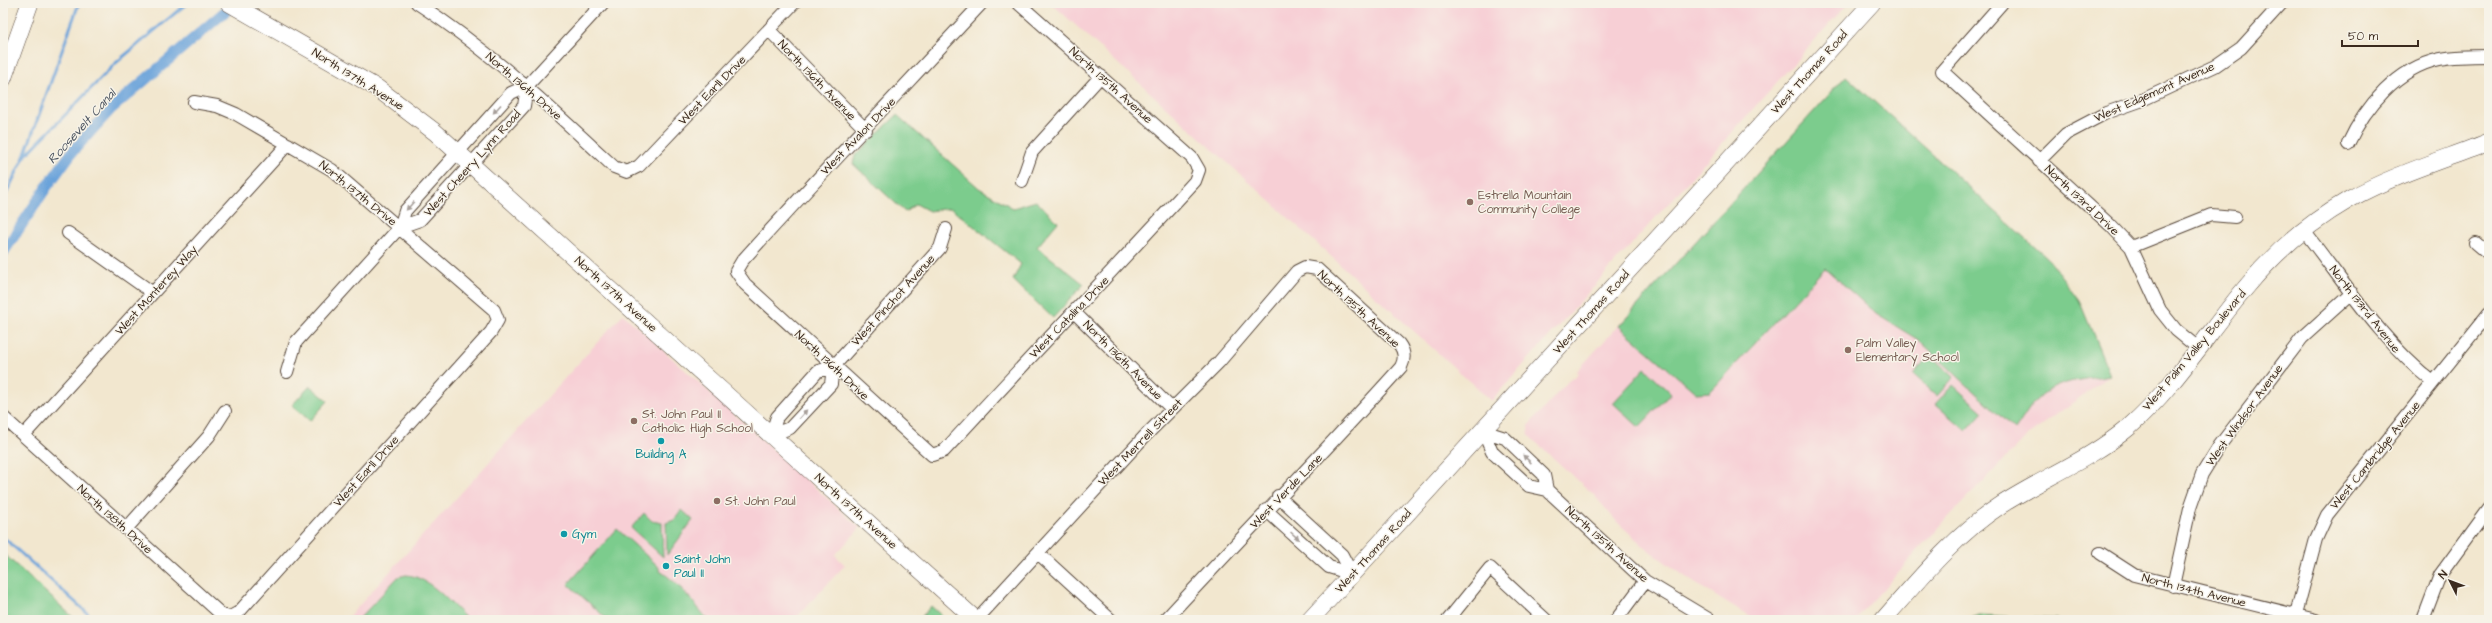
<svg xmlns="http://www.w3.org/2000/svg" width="2492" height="623" viewBox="0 0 2492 623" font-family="'Architects Daughter',sans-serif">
  <rect width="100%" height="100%" fill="#f7f3e8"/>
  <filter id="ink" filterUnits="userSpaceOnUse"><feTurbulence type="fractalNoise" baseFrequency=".025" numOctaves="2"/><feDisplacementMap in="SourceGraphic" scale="8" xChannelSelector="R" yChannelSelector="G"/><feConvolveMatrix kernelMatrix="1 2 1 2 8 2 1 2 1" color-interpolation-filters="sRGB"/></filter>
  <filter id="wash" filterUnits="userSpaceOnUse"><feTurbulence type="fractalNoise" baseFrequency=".012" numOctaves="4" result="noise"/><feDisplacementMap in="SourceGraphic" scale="16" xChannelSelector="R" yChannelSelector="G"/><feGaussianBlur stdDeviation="0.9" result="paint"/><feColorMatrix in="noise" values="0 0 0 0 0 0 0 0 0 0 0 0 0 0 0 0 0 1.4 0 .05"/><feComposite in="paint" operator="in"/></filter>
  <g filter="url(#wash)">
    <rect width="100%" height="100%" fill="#f2e7cf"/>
    <!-- built -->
    <path fill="#f7cfd5" d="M1051 3H1848L1491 401Z
      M1846 76 2049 260 2079 300 2110 375 2025 438 1942 524 1855 620H1754L1690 580 1647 549 1617 522 1594 495 1529 436 1528 426 1572 377 1574 379 1579 373 1577 371Z
      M623 314 860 528 835 555 845 565 794 620H346Z"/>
    <!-- green -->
    <path fill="#7bcc8d" stroke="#5b7b56" d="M1846 76 2049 260 2079 300 2110 375C2078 381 2049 380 2029 409 2024 416 2020 423 2015 430L1920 341 1876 314 1825 268 1710 392 1696 393 1619 326Z
      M897 115 979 188 1013 208 1036 201 1058 222 1037 247 1084 284 1053 318 1013 280 1021 264 951 208 929 211 916 204 905 212 853 164 855 156Z
      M1930 355 1954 377 1937 396 1913 374Z
      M1645 368 1671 393 1639 427 1613 403Z
      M1953 385 1983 412 1966 431 1935 404Z
      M310 386 328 401 310 421 292 405Z
      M682 510 693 520 667 555 666 523 674 520Z
      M644 513 652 521 662 523 663 557 631 528Z
      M617 529 658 566 660 571C678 582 694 603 708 620H608L568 584Z
      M3 553 76 620H3Z
      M406 575C429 576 452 605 468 620H358L398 577Z
      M931 606 946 620H919Z
      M1978 615 2055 619 2058 620H1968Z"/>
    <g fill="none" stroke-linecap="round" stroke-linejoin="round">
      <!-- stream -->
      <path stroke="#6ba3da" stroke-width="3" d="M24 157 117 62 186 4
        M3 200 24 157 79 3
        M3 537 95 620"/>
      <!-- canal -->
      <path stroke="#6ba3da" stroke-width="11" d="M3 253 46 188 73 151 111 109 235 3"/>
    </g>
  </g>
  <g filter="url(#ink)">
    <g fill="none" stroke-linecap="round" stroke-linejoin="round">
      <defs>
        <path id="street" d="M417 3C489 50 551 108 614 167L627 172 639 166 794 3
          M982 3C902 89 821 174 742 261L736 271 745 284 932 455 944 451C1027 360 1112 272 1195 181L1199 170 1192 158 1018 3
          M2002 3 1942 71 2110 225 2131 247 2160 310 2176 330 2198 348
          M769 30 866 130
          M2348 144C2365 107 2397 68 2440 59 2456 56 2473 56 2489 56
          M2039 161 2066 134 2106 113 2140 101 2215 66 2241 48 2282 3
          M1022 181 1032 152 1101 76
          M400 227 420 220 524 106 527 86
          M2304 231C2345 283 2381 341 2433 382
          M68 233 153 293
          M2476 243 2489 254
          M2131 247 2211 215 2235 217
          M1074 312 1172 409
          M287 372 296 342 400 227 405 211 511 93 527 86 603 3
          M3 417 222 615 230 617 239 612 491 332 498 320 494 310 332 170 236 114 217 106 194 102
          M1483 431 1492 452 1529 486 1547 490 1645 581 1710 620
          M1483 431 1505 438 1544 475 1547 490
          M24 435 288 144
          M771 435 777 417 818 371 833 367 940 248 946 229
          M771 435 790 428 831 384 833 367
          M1278 496 1342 555 1352 574
          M1266 510 1329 567 1352 574
          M126 529 209 436 225 411
          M1038 553 1111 620
          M2100 553 2134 575 2316 620
          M2173 586 2190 508 2202 474 2220 445 2302 338 2352 293
          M2296 614 2316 539 2327 515 2489 313
          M976 620 1144 437 1219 362 1297 271 1305 267 1317 269 1399 344C1405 352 1405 359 1401 367 1324 453 1243 535 1165 620
          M1448 620 1490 568 1546 620
          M1616 620 1645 581
          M2423 620 2440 575 2489 508"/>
        <path id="secondary" d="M229 3 377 88 435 132 976 620
          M3 79 30 3
          M1310 620 1872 3
          M1883 620C1919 579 1955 535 2001 505 2043 478 2091 459 2129 427 2175 387 2209 331 2248 285 2276 251 2312 221 2350 199 2393 175 2443 160 2489 142"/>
      </defs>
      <!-- street casing -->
      <use href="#street" stroke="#564639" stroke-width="14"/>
      <!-- secondary casing -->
      <use href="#secondary" stroke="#564639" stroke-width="18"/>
      <!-- street -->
      <use href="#street" stroke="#fff" stroke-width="12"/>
      <!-- secondary -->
      <use href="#secondary" stroke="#fff" stroke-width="17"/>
    </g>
    <!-- one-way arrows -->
    <defs><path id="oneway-solid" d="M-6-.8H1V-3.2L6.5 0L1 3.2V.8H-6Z"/></defs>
    <g fill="#a79f9a">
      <use href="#oneway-solid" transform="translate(497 109) rotate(132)"/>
      <use href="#oneway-solid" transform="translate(410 206) rotate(132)"/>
      <use href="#oneway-solid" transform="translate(803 414) rotate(-48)"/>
      <use href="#oneway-solid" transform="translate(1527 459) rotate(-137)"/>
      <use href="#oneway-solid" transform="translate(1295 536) rotate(42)"/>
    </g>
  </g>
  <!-- markers -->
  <g fill="#8d6e63" stroke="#f7f3e8" stroke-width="1.5">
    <circle cx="1470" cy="202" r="4"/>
    <circle cx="1848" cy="350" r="4"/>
    <circle cx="634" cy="421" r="4"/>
    <circle cx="717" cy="501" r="4"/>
  </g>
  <g fill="#0f9aa8" stroke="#f7f3e8" stroke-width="1.5">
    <circle cx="661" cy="441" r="4"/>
    <circle cx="564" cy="534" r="4"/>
    <circle cx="666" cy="566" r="4"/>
  </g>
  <g text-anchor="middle" stroke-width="3" stroke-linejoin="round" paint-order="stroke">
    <!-- street labels -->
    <g font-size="12" fill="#3b2a1e" stroke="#f7f3e8">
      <text transform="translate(1809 72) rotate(-48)" y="4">West Thomas Road</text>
      <text transform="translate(358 79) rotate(32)" y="4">North 137th Avenue</text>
      <text transform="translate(817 80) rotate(46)" y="4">North 136th Avenue</text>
      <text transform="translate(1111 85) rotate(42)" y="4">North 135th Avenue</text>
      <text transform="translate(524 86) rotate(41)" y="4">North 136th Drive</text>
      <text transform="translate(712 90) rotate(-46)" y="4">West Earll Drive</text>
      <text transform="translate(2154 92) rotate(-24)" y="4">West Edgemont Avenue</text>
      <text transform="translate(858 136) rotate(-46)" y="4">West Avalon Drive</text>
      <text transform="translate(472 163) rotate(-48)" y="4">West Cheery Lynn Road</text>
      <text transform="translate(358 193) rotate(39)" y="4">North 137th Drive</text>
      <text transform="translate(2082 200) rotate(43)" y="4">North 133rd Drive</text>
      <text transform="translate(156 290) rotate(-48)" y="4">West Monterey Way</text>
      <text transform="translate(616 294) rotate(42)" y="4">North 137th Avenue</text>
      <text transform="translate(893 300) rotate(-48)" y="4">West Pinchot Avenue</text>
      <text transform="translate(1359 309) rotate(43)" y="4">North 135th Avenue</text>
      <text transform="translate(2365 309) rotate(52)" y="4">North 133rd Avenue</text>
      <text transform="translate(1591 312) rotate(-48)" y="4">West Thomas Road</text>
      <text transform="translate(1069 317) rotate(-46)" y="4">West Catalina Drive</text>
      <text transform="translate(2194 350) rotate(-50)" y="4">West Palm Valley Boulevard</text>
      <text transform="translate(1123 360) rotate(45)" y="4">North 136th Avenue</text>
      <text transform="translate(832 365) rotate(43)" y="4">North 136th Drive</text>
      <text transform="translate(2244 415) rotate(-54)" y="4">West Windsor Avenue</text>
      <text transform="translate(1140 442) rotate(-46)" y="4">West Merrell Street</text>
      <text transform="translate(2375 455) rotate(-51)" y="4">West Cambridge Avenue</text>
      <text transform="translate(366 471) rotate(-48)" y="4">West Earll Drive</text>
      <text transform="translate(1286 491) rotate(-46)" y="4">West Verde Lane</text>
      <text transform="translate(856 511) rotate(42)" y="4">North 137th Avenue</text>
      <text transform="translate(115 519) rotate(42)" y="4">North 138th Drive</text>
      <text transform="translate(1607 544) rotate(42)" y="4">North 135th Avenue</text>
      <text transform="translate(1373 551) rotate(-48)" y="4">West Thomas Road</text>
      <text transform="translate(2194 590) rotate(14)" y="4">North 134th Avenue</text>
    </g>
    <!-- education labels -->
    <g font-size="12" fill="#785e54" stroke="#f7f3e8" text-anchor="start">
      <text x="1478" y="199">Estrella Mountain<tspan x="1478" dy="14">Community College</tspan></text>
      <text x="1856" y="347">Palm Valley<tspan x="1856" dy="14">Elementary School</tspan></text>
      <text x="642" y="418">St. John Paul II<tspan x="642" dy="14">Catholic High School</tspan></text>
      <text x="725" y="505">St. John Paul</text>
    </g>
    <!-- culture labels -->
    <g font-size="12" fill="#0d838f" stroke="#f7f3e8" text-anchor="start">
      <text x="661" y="458" text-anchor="middle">Building A</text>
      <text x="572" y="538">Gym</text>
      <text x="674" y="563">Saint John<tspan x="674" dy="14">Paul II</tspan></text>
    </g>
    <!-- water labels -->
    <g font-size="13" font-style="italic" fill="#4c5460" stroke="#f7f3e8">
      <text transform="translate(81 126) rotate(-48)" y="5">Roosevelt Canal</text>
    </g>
  </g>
  <!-- margin -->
  <rect width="2492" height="623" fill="none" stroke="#f7f3e8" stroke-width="16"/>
  <!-- north arrow -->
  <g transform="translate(2450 581) rotate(312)" stroke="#f7f3e8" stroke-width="3" paint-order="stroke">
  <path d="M0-3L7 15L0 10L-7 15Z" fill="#3b2a1e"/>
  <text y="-6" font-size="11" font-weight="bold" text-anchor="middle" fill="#3b2a1e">N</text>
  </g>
  <!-- scale -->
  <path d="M2342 40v6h76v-6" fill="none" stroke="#3b2a1e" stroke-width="2"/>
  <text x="2348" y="40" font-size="12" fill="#3b2a1e" stroke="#f7f3e8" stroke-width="3" paint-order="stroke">50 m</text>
</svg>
